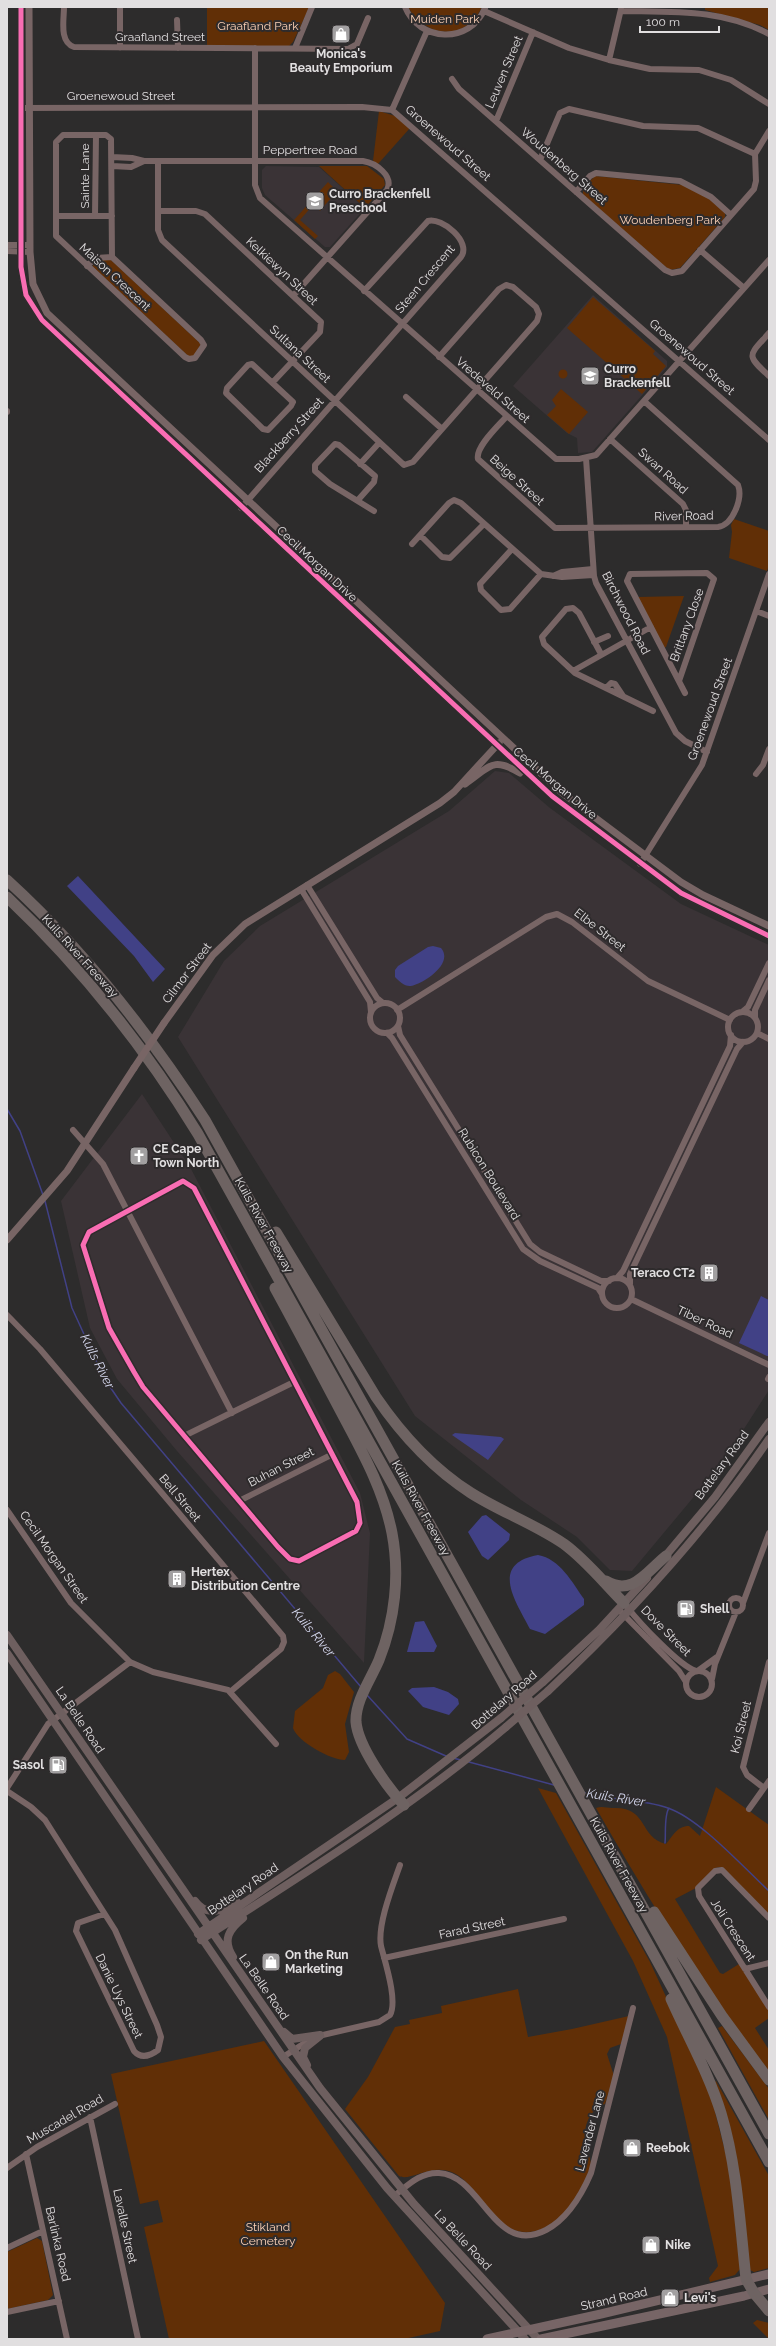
<svg xmlns="http://www.w3.org/2000/svg" width="776" height="2346" viewBox="0 0 776 2346" font-family="Raleway,sans-serif">
  <rect width="100%" height="100%" fill="#2d2c2c"/>
  <!-- built -->
  <path fill="#3a3336" d="M266 166 319 167 365 208 330 247H325L265 195 262 188V170Z
    M593 295 667 361V367L592 452 578 453 577 438 567 433 513 386Z
    M495 771 509 773 550 808 681 904 769 945V1390L722 1463 632 1571 610 1570 577 1537 521 1500 415 1416 178 1037 224 961 260 926 449 811Z
    M142 1094 190 1167 360 1493 370 1533 364 1663 177 1451 117 1379 90 1328 61 1201Z"/>
  <!-- green -->
  <path fill="#612f06" d="M207 7H308L309 8 293 42 289 46H207Z
    M408 7H482C465 42 426 38 408 7Z
    M705 7H769V30L760 25 705 10Z
    M379 111 395 116 410 128 378 164 373 161Z
    M319 166H367L384 179 385 185 365 208Z
    M595 176 683 185 707 197 725 213V217L680 268 669 270 583 195V188Z
    M328 182 333 187 327 194 331 198 320 211 313 205 300 220 318 236 315 239 294 220Z
    M99 260H111L201 344 194 356H188L93 267V265Z
    M593 297 655 351 653 354 666 366 642 394 567 328Z
    M558.5 374a4.5 4.5 0 1 1 9 0a4.5 4.5 0 1 1-9 0Z
    M561 389 588 412 569 434 547 415 556 406 552 400Z
    M734 519 769 531V565L767 571 729 558 732 532 731 525Z
    M684 596 666 647 664 648 638 597Z
    M335 1671 340 1674 354 1692 345 1724 349 1752 345 1760C331 1760 298 1742 293 1728L295 1711 323 1688 328 1675Z
    M716 1787 769 1825V1915L721 1867 715 1868 696 1888 675 1899 720 1973 723 1974 739 1964 769 2011V2018L755 2028 769 2050V2072C704 1990 648 1899 596 1808 602 1806 607 1808 612 1808 649 1806 638 1837 666 1844 673 1836 677 1826 689 1826L700 1836Z
    M538 1788 556 1793 650 1962 710 2092 730 2171 740 2269 735 2275 710 2282 709 2278 718 2266 667 2037 633 1961Z
    M518 1989 528 2037 572 2029 629 2016 621 2044 610 2048 607 2054 614 2076 605 2104C591 2109 584 2123 585 2138 585 2147 590 2156 591 2164 591 2168 588 2172 587 2176 578 2199 556 2231 528 2232 494 2234 481 2187 454 2173 432 2162 410 2182 399 2176L345 2109 368 2077 395 2027 410 2024 409 2020 442 2013 441 2006Z
    M722 2026 769 2089V2120L718 2028Z
    M264 2041 445 2303 440 2331 404 2339H169L144 2227 163 2222 158 2200 140 2204 111 2074Z
    M716 2081 769 2176V2268L754 2272 750 2270 714 2083Z
    M37 2238 42 2241 53 2295 48 2300 7 2309V2252Z
    M757 2320 769 2323V2339L753 2323Z"/>
  <!-- water -->
  <path fill="#414186" d="M78 876 165 969 153 982 134 956 67 886Z
    M433 946 441 948C454 963 425 983 411 986 405 987 399 981 395 977V970L398 966 428 947Z
    M761 1296 769 1300V1356H767L739 1343Z
    M455 1433 501 1437 504 1439 488 1460 452 1435Z
    M486 1515 510 1534 509 1540 488 1560 482 1556 468 1532 482 1516Z
    M538 1555C560 1559 572 1582 584 1599V1605L545 1634 530 1629C517 1603 488 1564 538 1555Z
    M424 1621 437 1646 434 1652H407L415 1622Z
    M434 1687 448 1692 458 1699 459 1704 449 1715 423 1707 408 1691 412 1688Z"/>
  <g fill="none" stroke-linecap="round" stroke-linejoin="round">
    <!-- stream -->
    <path stroke="#414186" stroke-width="1.5" d="M7 1109 20 1131 43 1195
      M45 1201 72 1308 104 1378 121 1403 361 1687
      M367 1695 407 1739 446 1756
      M453 1758 461 1760
      M469 1762 554 1785
      M585 1793C612 1801 641 1798 668 1808 700 1819 743 1867 769 1891
      M665 1843C666 1833 664 1815 669 1808"/>
    <!-- minor -->
    <path stroke="#786565" stroke-width="6" d="M64 7C64 20 59 42 74 47L348 49 357 44 368 18
      M405 7C419 42 470 45 485 8
      M484 11 569 48 609 60 650 69 699 70 731 80 769 104
      M622 11C674 12 722 9 769 34
      M177 20 178 48
      M120 48V7
      M255 48V185L260 198 556 459H579L596 455 769 260
      M295 48 312 7
      M609 60 621 9
      M452 79 459 89 665 270 672 273 682 271 754 189 756 181 755 154 769 131
      M21 108 362 107 392 110 769 440
      M392 110 427 31
      M496 121 533 32
      M63 135H106L111 139 112 257 201 340 204 345 195 358 189 359 185 357 56 236V142Z
      M112 157 132 158 144 161H363C376 163 394 176 387 190L293 296
      M540 160 560 113 569 109 643 126 698 128 755 154
      M158 161V230L162 240 404 465 413 462 537 321 539 314 536 307 513 287 506 285 499 289 439 357
      M112 166 131 167 144 161
      M576 192 590 176 596 173 680 181 711 197 731 215
      M158 211H196L205 214 321 322 320 332 273 382
      M56 216H112
      M95 216 96 135
      M7 245H30
      M700 250 744 288
      M7 251 30 252
      M87 266 96 258 112 257
      M769 333C749 356 745 354 769 376
      M252 364 293 402 291 406 268 430 263 429 226 393 227 388 248 365Z
      M406 397 442 429
      M7 411V412
      M507 416C499 425 475 447 478 459L555 528 718 527C733 525 743 498 738 485L644 401
      M610 439 683 504 686 510V527
      M586 458 594 576 596 583 676 733 685 741 707 752
      M360 464 379 443
      M358 500 374 482 375 476 339 445 335 444 315 465V471L330 484 374 511
      M241 508 461 257C472 242 442 217 428 221L364 291
      M420 535 442 557 450 558 484 524
      M412 544 449 503 454 500 461 503 541 574 562 577 593 575
      M512 549 480 584 481 590 501 610 510 609 541 574
      M553 576 562 572 593 569
      M756 611 769 616
      M594 642 608 636
      M601 654 579 613 573 608 566 609 542 637 544 644 575 673 653 711
      M573 671 651 627
      M679 681 714 579 707 573 630 574 627 581 685 693
      M606 688 611 683 615 684 623 696
      M756 774 763 765 769 749
      M640 864 702 765 769 574
      M307 885 377 998 383 1003
      M301 889 370 1002 371 1012
      M370 1018a15 15 0 1 1 30 0a15 15 0 1 1-30 0Z
      M397 1010 546 917 557 914 572 922 648 981 730 1020
      M742 1012 748 1007 769 963
      M728 1027a15 15 0 1 1 30 0a15 15 0 1 1-30 0Z
      M755 1017V1010L769 980
      M398 1026 400 1035 530 1244 540 1252 601 1281H609
      M387 1033 392 1038 523 1249 540 1261 598 1288 602 1294
      M757 1033 769 1039
      M73 1130 103 1164 232 1413
      M183 1181 194 1188 357 1502 360 1523 356 1531 299 1561 290 1559 278 1547 143 1387 134 1372 109 1328 83 1245 89 1232Z
      M617 1278 623 1271 730 1046 731 1035
      M602 1293a15 15 0 1 1 30 0a15 15 0 1 1-30 0Z
      M630 1284V1274L737 1049 743 1042
      M631 1299 769 1365
      M7 1315 40 1349 283 1636 284 1642 281 1649 230 1692
      M768 1379 769 1377
      M184 1436 294 1382
      M239 1501 333 1454
      M7 1510 71 1603 130 1662 153 1672 228 1690 276 1744
      M729 1605a7 7 0 1 1 14 0a7 7 0 1 1-14 0Z
      M743 1603 769 1533
      M627 1607C639 1622 679 1666 696 1671
      M622 1613 679 1671 686 1682
      M699 1670 717 1657
      M686 1684a13 13 0 1 1 26 0a13 13 0 1 1-26 0Z
      M712 1679 715 1664 736 1612
      M7 1788 48 1724 130 1662
      M764 1788 747 1775 743 1767 769 1662
      M7 1791 31 1807 45 1820 115 1930 157 2025 161 2037 158 2050C150 2056 141 2059 134 2051L76 1931 78 1923 104 1914
      M749 1809 769 1781
      M769 1918 722 1870 715 1871 698 1888 699 1896 769 2007
      M384 1958 564 1919
      M745 1969 769 1963
      M283 2057 314 2037 379 2022 390 2015C398 2001 385 1962 381 1946 377 1925 393 1885 400 1865
      M90 2117 138 2339
      M26 2154 67 2339
      M7 2168 37 2147 115 2104
      M394 2196C407 2186 420 2172 439 2173 482 2175 494 2257 546 2230 567 2219 582 2194 591 2173L633 2008
      M7 2248 43 2231
      M7 2312 59 2301"/>
    <!-- tertiary -->
    <path stroke="#786565" stroke-width="7" d="M21 7V267L26 295 42 320 552 796 681 893 769 936
      M29 7 30 252 33 284 47 313 561 792 681 882 703 895 769 926
      M465 784C490 767 492 756 520 773
      M164 1023 213 955 245 924 440 803 454 792 499 743
      M7 1240 67 1171 134 1068"/>
    <!-- secondary -->
    <path stroke="#6e5f5f" stroke-width="8" d="M662 1560 715 1497 769 1422
      M7 1635 320 2088 414 2204 538 2339
      M7 1653 283 2057 387 2188 525 2339
      M543 1682 599 1630 647 1578
      M548 1691C630 1614 705 1532 769 1439
      M195 1901C207 1918 223 1910 237 1902
      M198 1934 398 1798 501 1718
      M201 1940C305 1873 412 1807 506 1727
      M233 1957C222 1940 229 1929 243 1918
      M284 2032 292 2039 320 2035
      M307 2065 303 2057 305 2048 320 2036"/>
    <!-- primary -->
    <path stroke="#776566" stroke-width="9" d="M487 2339 601 2314 769 2274
      M541 2339 744 2296 769 2289"/>
    <!-- motorway -->
    <path stroke="#6e6362" stroke-width="11" d="M7 880C85 951 148 1032 205 1120L769 2134
      M7 897C82 968 144 1046 198 1134L769 2162
      M276 1232 376 1397C402 1435 432 1468 471 1493 501 1512 535 1524 564 1544 586 1560 605 1584 624 1603
      M275 1288C297 1328 318 1368 339 1408 360 1448 383 1487 392 1533 400 1575 395 1620 379 1660 371 1679 355 1701 356 1722 358 1746 387 1787 404 1805
      M606 1581C632 1597 647 1571 666 1556
      M654 1912 722 2016 769 2080
      M671 1999C688 2037 709 2074 721 2113 737 2166 740 2224 746 2279L754 2293 769 2311"/>
    <!-- tertiary-bridge -->
    <path stroke="#786565" stroke-width="7" d="M134 1068 164 1023"/>
    <!-- secondary-bridge -->
    <path stroke="#6e5f5f" stroke-width="8" d="M501 1718 543 1682
      M506 1727 548 1691"/>
    <defs>
      <path id="cycleway" d="M21 7V267L26 295 42 320 552 796 681 893 769 936
        M183 1181 194 1188 357 1502 360 1523 356 1531 299 1561 290 1559 278 1547 143 1387 134 1372 109 1328 83 1245 89 1232Z"/>
    </defs>
    <!-- cycleway casing -->
    <use href="#cycleway" stroke="#2e2b2c" stroke-width="8"/>
    <!-- cycleway -->
    <use href="#cycleway" stroke="#f96db3" stroke-width="5"/>
  </g>
  <!-- icons -->
  <defs>
    <symbol id="shop-square" viewBox="-11 -11 22 22"><rect x="-9" y="-9" width="18" height="18" rx="4" fill="#a2a0a1" stroke="#2e2b2c"/><path d="M-5-2.5h2.3a2.7 3.5 0 0 1 5.4 0H5L5.5 6h-11ZM-1.5-2.5h3a1.5 2.3 0 0 0-3 0Z" fill="#fff"/></symbol>
    <symbol id="school-square" viewBox="-11 -11 22 22"><rect x="-9" y="-9" width="18" height="18" rx="4" fill="#a2a0a1" stroke="#2e2b2c"/><path d="M0-5L7-2L0 1L-7-2ZM-4 1L0 2.5L4 1V4Q0 6-4 4Z" fill="#fff"/></symbol>
    <symbol id="church-square" viewBox="-11 -11 22 22"><rect x="-9" y="-9" width="18" height="18" rx="4" fill="#a2a0a1" stroke="#2e2b2c"/><path d="M-1.2-6h2.4v3.5h3.3v2.4h-3.3V6h-2.4V-.1h-3.3v-2.4h3.3Z" fill="#fff"/></symbol>
    <symbol id="building-square" viewBox="-11 -11 22 22"><rect x="-9" y="-9" width="18" height="18" rx="4" fill="#a2a0a1" stroke="#2e2b2c"/><path d="M-4-6H4V6H1V3H-1V6H-4ZM-2.5-4.3h1.7v1.8h-1.7ZM.8-4.3h1.7v1.8H.8ZM-2.5-1h1.7V.8h-1.7ZM.8-1h1.7V.8H.8Z" fill="#fff"/></symbol>
    <symbol id="fuel-square" viewBox="-11 -11 22 22"><rect x="-9" y="-9" width="18" height="18" rx="4" fill="#a2a0a1" stroke="#2e2b2c"/><path d="M-5.5-6h7V0h2V4h1.3V-2.5L3-4.5l.8-.8L6-3V5H2.5V1h-1V6h-7ZM-4.2-4.7v3.2H.2V-4.7Z" fill="#fff"/></symbol>
  </defs>
  <g fill-rule="evenodd">
    <use href="#shop-square" x="330" y="23" width="22" height="22"/>
    <use href="#school-square" x="304" y="190" width="22" height="22"/>
    <use href="#school-square" x="579" y="365" width="22" height="22"/>
    <use href="#church-square" x="128" y="1145" width="22" height="22"/>
    <use href="#building-square" x="698" y="1262" width="22" height="22"/>
    <use href="#building-square" x="166" y="1568" width="22" height="22"/>
    <use href="#fuel-square" x="675" y="1598" width="22" height="22"/>
    <use href="#fuel-square" x="47" y="1754" width="22" height="22"/>
    <use href="#shop-square" x="260" y="1951" width="22" height="22"/>
    <use href="#shop-square" x="621" y="2137" width="22" height="22"/>
    <use href="#shop-square" x="640" y="2234" width="22" height="22"/>
    <use href="#shop-square" x="659" y="2287" width="22" height="22"/>
  </g>
  <g text-anchor="middle" stroke-width="4" stroke-linejoin="round" paint-order="stroke">
    <!-- park labels -->
    <g font-size="12" fill="#fcd1b6" stroke="#2e2b2c">
      <text x="445" y="23">Muiden Park</text>
      <text x="258" y="30">Graafland Park</text>
      <text x="670" y="224">Woudenberg Park</text>
      <text x="268" y="2231">Stikland<tspan x="268" dy="14">Cemetery</tspan></text>
    </g>
    <!-- street labels -->
    <g font-size="12" fill="#e1dfe0" stroke="#2e2b2c">
      <text x="160" y="41">Graafland Street</text>
      <text transform="translate(504 72) rotate(-67)" y="4">Leuven Street</text>
      <text x="121" y="100">Groenewoud Street</text>
      <text transform="translate(448 143) rotate(41)" y="4">Groenewoud Street</text>
      <text x="310" y="154">Peppertree Road</text>
      <text transform="translate(564 166) rotate(41)" y="4">Woudenberg Street</text>
      <text transform="translate(85 176) rotate(-90)" y="4">Sainte Lane</text>
      <text transform="translate(282 271) rotate(43)" y="4">Kelkiewyn Street</text>
      <text transform="translate(115 277) rotate(43)" y="4">Maison Crescent</text>
      <text transform="translate(425 279) rotate(-50)" y="4">Steen Crescent</text>
      <text transform="translate(300 354) rotate(43)" y="4">Sultana Street</text>
      <text transform="translate(692 357) rotate(41)" y="4">Groenewoud Street</text>
      <text transform="translate(493 390) rotate(41)" y="4">Vredeveld Street</text>
      <text transform="translate(289 435) rotate(-48)" y="4">Blackberry Street</text>
      <text transform="translate(663 471) rotate(42)" y="4">Swan Road</text>
      <text transform="translate(517 480) rotate(42)" y="4">Beige Street</text>
      <text transform="translate(684 516) rotate(-1)" y="4">River Road</text>
      <text transform="translate(317 564) rotate(43)" y="4">Cecil Morgan Drive</text>
      <text transform="translate(626 613) rotate(63)" y="4">Birchwood Road</text>
      <text transform="translate(687 625) rotate(-70)" y="4">Brittany Close</text>
      <text transform="translate(710 709) rotate(-70)" y="4">Groenewoud Street</text>
      <text transform="translate(555 783) rotate(40)" y="4">Cecil Morgan Drive</text>
      <text transform="translate(600 930) rotate(38)" y="4">Elbe Street</text>
      <text transform="translate(80 956) rotate(48)" y="4">Kuils River Freeway</text>
      <text transform="translate(187 973) rotate(-53)" y="4">Cilmor Street</text>
      <text transform="translate(489 1174) rotate(58)" y="4">Rubicon Boulevard</text>
      <text transform="translate(264 1225) rotate(61)" y="4">Kuils River Freeway</text>
      <text transform="translate(705 1322) rotate(25)" y="4">Tiber Road</text>
      <text transform="translate(722 1465) rotate(-54)" y="4">Bottelary Road</text>
      <text transform="translate(281 1467) rotate(-27)" y="4">Buhan Street</text>
      <text transform="translate(180 1498) rotate(50)" y="4">Bell Street</text>
      <text transform="translate(421 1508) rotate(61)" y="4">Kuils River Freeway</text>
      <text transform="translate(54 1557) rotate(55)" y="4">Cecil Morgan Street</text>
      <text transform="translate(666 1631) rotate(45)" y="4">Dove Street</text>
      <text transform="translate(504 1700) rotate(-41)" y="4">Bottelary Road</text>
      <text transform="translate(80 1720) rotate(56)" y="4">La Belle Road</text>
      <text transform="translate(741 1727) rotate(-76)" y="4">Koi Street</text>
      <text transform="translate(619 1865) rotate(61)" y="4">Kuils River Freeway</text>
      <text transform="translate(243 1889) rotate(-34)" y="4">Bottelary Road</text>
      <text transform="translate(472 1928) rotate(-12)" y="4">Farad Street</text>
      <text transform="translate(733 1930) rotate(57)" y="4">Joli Crescent</text>
      <text transform="translate(264 1987) rotate(55)" y="4">La Belle Road</text>
      <text transform="translate(119 1996) rotate(64)" y="4">Danie Uys Street</text>
      <text transform="translate(65 2119) rotate(-30)" y="4">Muscadel Road</text>
      <text transform="translate(590 2131) rotate(-75)" y="4">Lavender Lane</text>
      <text transform="translate(125 2226) rotate(78)" y="4">Lavalle Street</text>
      <text transform="translate(463 2240) rotate(47)" y="4">La Belle Road</text>
      <text transform="translate(58 2244) rotate(77)" y="4">Barlinka Road</text>
      <text transform="translate(614 2299) rotate(-13)" y="4">Strand Road</text>
    </g>
    <!-- poi labels -->
    <g font-size="12" font-weight="bold" fill="#e1dfe0" stroke="#2e2b2c" text-anchor="start">
      <text x="341" y="58" text-anchor="middle">Monica's<tspan x="341" dy="14">Beauty Emporium</tspan></text>
      <text x="329" y="198">Curro Brackenfell<tspan x="329" dy="14">Preschool</tspan></text>
      <text x="604" y="373">Curro<tspan x="604" dy="14">Brackenfell</tspan></text>
      <text x="153" y="1153">CE Cape<tspan x="153" dy="14">Town North</tspan></text>
      <text x="695" y="1277" text-anchor="end">Teraco CT2</text>
      <text x="191" y="1576">Hertex<tspan x="191" dy="14">Distribution Centre</tspan></text>
      <text x="700" y="1613">Shell</text>
      <text x="44" y="1769" text-anchor="end">Sasol</text>
      <text x="285" y="1959">On the Run<tspan x="285" dy="14">Marketing</tspan></text>
      <text x="646" y="2152">Reebok</text>
      <text x="665" y="2249">Nike</text>
      <text x="684" y="2302">Levi's</text>
    </g>
    <!-- water labels -->
    <g font-size="13" font-style="italic" fill="#d3d6ec" stroke="#2e2b2c">
      <text transform="translate(98 1361) rotate(63)" y="5">Kuils River</text>
      <text transform="translate(314 1632) rotate(50)" y="5">Kuils River</text>
      <text transform="translate(616 1797) rotate(9)" y="5">Kuils River</text>
    </g>
  </g>
  <!-- border -->
  <rect width="776" height="2346" fill="none" stroke="#e1dfe0" stroke-width="16"/>
  <!-- scale -->
  <path d="M640 26v6h79v-6" fill="none" stroke="#e1dfe0" stroke-width="2"/>
  <text x="646" y="26" font-size="12" fill="#e1dfe0" stroke="#2e2b2c" stroke-width="3" paint-order="stroke">100 m</text>
</svg>
